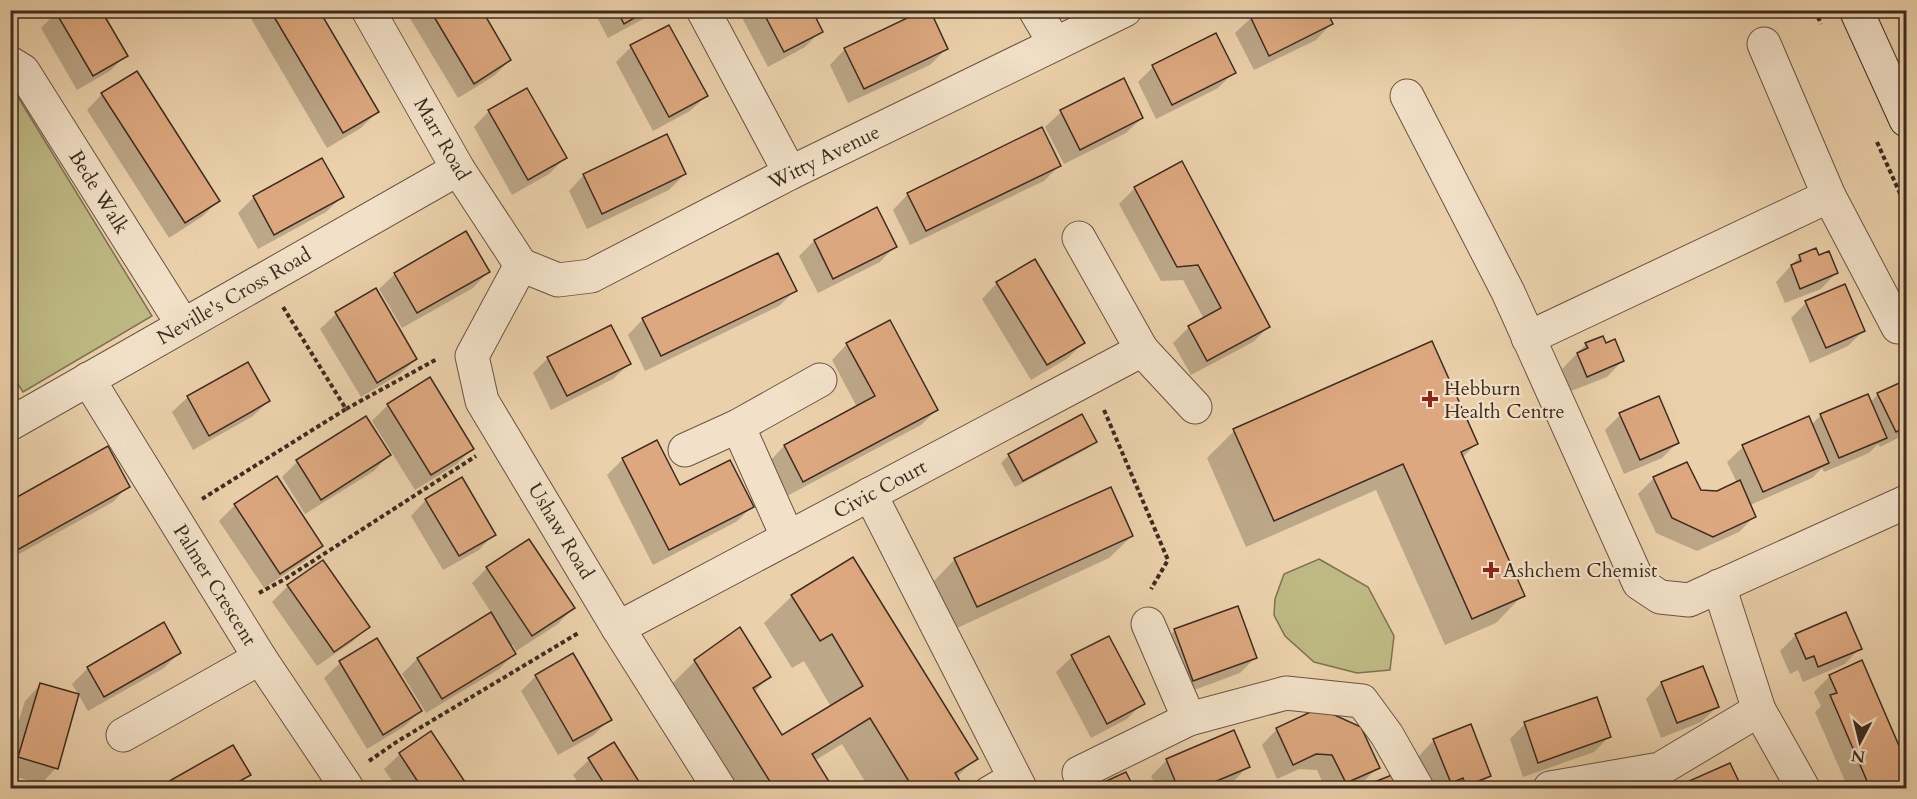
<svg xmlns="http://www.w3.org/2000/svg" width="1917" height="799" font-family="Cardo,serif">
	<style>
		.green { fill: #beb984; stroke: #7e7252; stroke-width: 1.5 }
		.shadow { fill: #0003 }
		.building { fill: #dda87f; stroke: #3e2b1f; stroke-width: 1.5 }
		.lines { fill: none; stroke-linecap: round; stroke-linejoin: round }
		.lane-casing { stroke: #695442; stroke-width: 22 }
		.street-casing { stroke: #695442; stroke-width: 35 }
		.secondary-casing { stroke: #3e2b1f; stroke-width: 35 }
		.path { stroke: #3e2b1f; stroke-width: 4; stroke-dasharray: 4.5 3; stroke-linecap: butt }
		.lane { stroke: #f2e1c8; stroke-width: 20 }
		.street { stroke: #f2e1c8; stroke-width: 33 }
		.secondary { stroke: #f2e1c8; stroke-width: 33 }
		.poi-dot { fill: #8f2418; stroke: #f2e1c8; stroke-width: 2 }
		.labels { text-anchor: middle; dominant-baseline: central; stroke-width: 4.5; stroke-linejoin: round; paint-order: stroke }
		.street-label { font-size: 20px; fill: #3e2b1f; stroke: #f2e1c8 }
		.poi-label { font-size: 20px; fill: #3e2b1f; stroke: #f2e1c8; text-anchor: start }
	</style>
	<rect width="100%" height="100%" fill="#ebd1ab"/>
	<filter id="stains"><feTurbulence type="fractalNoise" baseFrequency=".00333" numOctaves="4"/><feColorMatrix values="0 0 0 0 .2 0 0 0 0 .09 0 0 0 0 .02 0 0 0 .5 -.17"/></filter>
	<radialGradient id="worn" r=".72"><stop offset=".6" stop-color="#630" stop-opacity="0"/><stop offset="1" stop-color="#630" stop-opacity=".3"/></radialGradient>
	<g class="green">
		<path d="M10 84 152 316 23 392 10 372Z"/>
		<path d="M1319 559 1368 587 1394 636 1390 670 1357 673 1314 662 1285 636 1274 615 1275 599 1284 574Z"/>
	</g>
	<g class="shadow">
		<path d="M10 10H24L10 20Z"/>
		<path d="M59 10H100L126 55 110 71 77 90 41 28Z"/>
		<path d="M256 10H317L377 112 361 128 327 148 250 17Z"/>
		<path d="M405 10H480L510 60 494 76 458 98Z"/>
		<path d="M593 10H653L645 18 608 38Z"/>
		<path d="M738 10H810L821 31 805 47 768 67Z"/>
		<path d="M907 10H916L909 15Z"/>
		<path d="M1265 10 1331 24 1316 40 1254 70 1235 33 1251 18Z"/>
		<path d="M631 47 706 96 690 111 653 131 616 62Z"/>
		<path d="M845 49H946L930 65 848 103 830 65Z"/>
		<path d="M1153 67 1234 72 1218 88 1156 119 1138 82Z"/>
		<path d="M1123 80 1142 118 1126 133 1064 164 1045 127 1061 112Z"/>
		<path d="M102 94 218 201 203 216 169 238 87 110Z"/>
		<path d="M489 111 565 158 549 174 512 195 474 127Z"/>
		<path d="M322 160 342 197 326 212 258 249 238 213 254 197Z"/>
		<path d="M1059 166 1044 181 910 245 893 210 908 194Z"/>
		<path d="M685 174 669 190 587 229 569 191 584 175Z"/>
		<path d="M1135 188 1268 327 1253 342 1191 375 1173 343 1189 327 1204 319 1183 280 1161 281 1119 204Z"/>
		<path d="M814 241 895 246 880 262 818 293 799 256Z"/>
		<path d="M1800 256 1818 257 1836 273 1821 289 1785 303 1776 282Z"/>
		<path d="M488 272 473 288 402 328 379 289 395 274Z"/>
		<path d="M997 283 1083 343 1068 358 1031 380 982 299Z"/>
		<path d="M376 291 416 359 400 374 361 397 320 329 336 314Z"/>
		<path d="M795 291 779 306 645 371 628 335 643 319Z"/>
		<path d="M1806 303 1863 331 1848 346 1810 363 1791 318Z"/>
		<path d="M847 344 936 410 921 425 787 496 769 462 784 446 857 407 832 360Z"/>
		<path d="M1586 344 1605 345 1622 361 1607 377 1571 391 1562 369Z"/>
		<path d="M548 358 629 364 613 379 551 410 533 373Z"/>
		<path d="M1906 382V434L1880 447 1878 444 1869 453 1824 472 1822 468 1812 478 1750 505 1755 516 1739 532 1697 551 1656 533 1638 494 1654 478 1686 464 1700 491 1717 492 1737 483 1727 462 1743 447 1811 425 1821 415 1870 403 1878 394Z"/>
		<path d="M188 397 269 401 253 416 193 450 172 412Z"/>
		<path d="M388 405 472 449 457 464 415 490 372 421Z"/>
		<path d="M1620 415 1677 443 1662 458 1624 474 1605 430Z"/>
		<path d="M1234 431 1476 444 1462 458 1523 595 1496 623 1445 645 1376 490 1246 547 1207 458Z"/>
		<path d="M1095 441 1087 449 1015 487 1001 463 1009 455Z"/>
		<path d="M656 442 679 487 752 507 736 522 653 565 607 475 623 459Z"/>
		<path d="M389 455 374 471 305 514 282 477 297 462Z"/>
		<path d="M276 478 321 546 305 561 264 588 219 521 235 505Z"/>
		<path d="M128 486 113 502 10 559V503Z"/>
		<path d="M426 500 494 534 479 550 443 570 411 516Z"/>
		<path d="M1906 531V558L1899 539Z"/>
		<path d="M1132 536 1109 558 955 629 933 582 955 559Z"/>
		<path d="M487 568 573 608 558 624 516 651 513 645 510 646 515 653 499 669 426 713 402 674 417 659 492 614 472 583Z"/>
		<path d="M288 586 368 627 352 642 317 666 272 602Z"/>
		<path d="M792 596 976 758 956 778 962 788H869L842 744 814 761 831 788H730L668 688 695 661 769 677 754 692 782 737 831 707 804 661 792 668 764 623Z"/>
		<path d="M1175 630 1255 658 1240 673 1178 696 1160 646Z"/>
		<path d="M1796 635 1860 648 1845 664 1803 682 1798 670 1790 674 1780 651Z"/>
		<path d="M377 640 420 711 405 726 367 749 324 678 340 663Z"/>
		<path d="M179 653 164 668 88 711 72 684 88 668Z"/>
		<path d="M1072 657 1143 703 1127 719 1091 738 1056 672Z"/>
		<path d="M1862 662 1906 766V788H1848L1815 712 1821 706 1814 692 1830 676Z"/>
		<path d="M536 676 610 719 594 735 558 755 521 691Z"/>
		<path d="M1661 683 1717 707 1701 722 1661 738 1646 699Z"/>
		<path d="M40 685 56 768 41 784 10 775V749L25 701Z"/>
		<path d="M1525 724 1609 737 1594 752 1523 777 1510 739Z"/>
		<path d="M1277 729 1378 767 1362 783 1350 788H1325L1317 770 1299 769 1277 779 1262 745Z"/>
		<path d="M431 733 467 788H397L384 769 400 754Z"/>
		<path d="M1434 740 1490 775 1476 788H1432L1419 756Z"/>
		<path d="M614 744 642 788H582L573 775 589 760Z"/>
		<path d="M233 747 249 775 235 788H160Z"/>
		<path d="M1167 760 1248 766 1233 782 1218 788H1157L1151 776Z"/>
		<path d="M1729 765 1740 788H1684L1690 783Z"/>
		<path d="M1125 774 1132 788H1095Z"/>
	</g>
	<g class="building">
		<path d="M101 10 128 56 93 76 55 11Z"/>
		<path d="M270 10H319L379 112 343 133Z"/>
		<path d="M430 10H482L511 60 474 84Z"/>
		<path d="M617 10H648L624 24Z"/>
		<path d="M762 10H812L823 32 784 52Z"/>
		<path d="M924 10H930L948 49 864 89 844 48Z"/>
		<path d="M1261 10H1326L1333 24 1269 56 1250 16Z"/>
		<path d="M669 25 708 96 669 117 630 45Z"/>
		<path d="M1216 33 1236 73 1172 105 1152 65Z"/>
		<path d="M137 71 220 201 185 223 101 93Z"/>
		<path d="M1124 78 1143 118 1080 150 1060 110Z"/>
		<path d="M527 88 567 158 528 180 488 110Z"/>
		<path d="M1042 127 1061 166 926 231 907 193Z"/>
		<path d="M667 134 686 174 602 214 583 174Z"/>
		<path d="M322 158 344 197 274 235 253 196Z"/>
		<path d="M1182 161 1270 327 1207 361 1188 326 1221 308 1198 265 1177 267 1134 187Z"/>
		<path d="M877 207 897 247 833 279 814 240Z"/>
		<path d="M466 231 490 272 417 313 394 273Z"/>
		<path d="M1816 248 1819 255 1829 251 1838 273 1800 289 1791 265 1801 261 1799 255Z"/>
		<path d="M778 253 797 291 661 356 642 318Z"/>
		<path d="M1035 259 1085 343 1047 365 996 282Z"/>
		<path d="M1845 284 1865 331 1826 348 1805 301Z"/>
		<path d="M376 288 417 359 377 383 335 312Z"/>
		<path d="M890 320 938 410 803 482 784 445 875 396 846 343Z"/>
		<path d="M611 325 631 364 567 396 547 357Z"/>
		<path d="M1603 336 1606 343 1615 339 1624 361 1587 377 1577 353 1588 348 1585 343Z"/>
		<path d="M1432 341 1478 444 1461 452 1525 596 1472 619 1403 464 1274 521 1233 429Z"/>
		<path d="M248 362 270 401 209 436 187 396Z"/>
		<path d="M430 377 474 449 431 475 387 404Z"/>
		<path d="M1906 380V427L1896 432 1877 393Z"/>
		<path d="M1868 394 1887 438 1839 458 1820 414Z"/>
		<path d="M1659 396 1679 443 1640 460 1619 413Z"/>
		<path d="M1082 414 1097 442 1023 481 1008 454Z"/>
		<path d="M366 416 391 455 321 500 296 460Z"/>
		<path d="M1809 416 1829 463 1763 492 1742 445Z"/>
		<path d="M657 440 680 485 730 460 754 507 669 550 622 458Z"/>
		<path d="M108 446 130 487 10 554V501Z"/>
		<path d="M1687 462 1701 490 1717 491 1740 480 1756 517 1713 537 1672 518 1653 477Z"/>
		<path d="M277 476 323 546 280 574 234 504Z"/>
		<path d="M462 477 496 535 459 556 425 499Z"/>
		<path d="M1111 487 1133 536 977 607 954 558Z"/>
		<path d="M529 539 575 608 532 636 486 567Z"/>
		<path d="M853 557 978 759 955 773 964 788H913L870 718 812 754 833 788H774L694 660 740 627 771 677 753 688 782 735 863 686 832 634 820 641 791 595Z"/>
		<path d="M323 560 370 627 334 652 287 585Z"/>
		<path d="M1238 606 1257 658 1193 681 1174 629Z"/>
		<path d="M491 612 516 654 442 699 417 658Z"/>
		<path d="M1846 612 1862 649 1818 667 1814 656 1806 659 1795 634Z"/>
		<path d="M164 622 181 653 104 697 87 667Z"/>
		<path d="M1109 636 1145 704 1107 724 1071 655Z"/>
		<path d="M377 638 422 711 383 735 339 661Z"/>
		<path d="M573 653 612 720 573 741 535 675Z"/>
		<path d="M1862 660 1906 762V788H1882L1880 785 1870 788 1830 695 1837 693 1829 675Z"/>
		<path d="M1703 666 1719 707 1677 723 1661 682Z"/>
		<path d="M40 683 79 694 58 769 18 757Z"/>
		<path d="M1597 697 1611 737 1538 763 1524 722Z"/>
		<path d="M1319 708 1361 727 1380 768 1346 783 1332 755 1316 754 1293 765 1276 728Z"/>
		<path d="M1471 724 1491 776 1466 786 1463 778 1451 783 1433 739Z"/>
		<path d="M1234 730 1250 767 1200 788H1178L1166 759Z"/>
		<path d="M431 731 469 788H422L399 753Z"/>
		<path d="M614 742 643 788H607L588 758Z"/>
		<path d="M233 745 251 775 227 788H157Z"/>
		<path d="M1730 763 1742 788H1693L1689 781Z"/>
		<path d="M1126 772 1134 788H1091Z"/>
		<path d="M1392 775 1398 788H1359Z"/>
	</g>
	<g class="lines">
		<defs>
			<path id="lane" d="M985 788 1012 772"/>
			<g id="street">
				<path d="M368 10 458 169 521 265"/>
				<path d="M703 10 790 173"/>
				<path d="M1035 10 1055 44"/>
				<path d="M1764 44 1829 196 1898 327"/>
				<path d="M10 63 23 71 183 325"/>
				<path d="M1407 96 1508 292 1639 583 1660 597 1689 600 1906 502"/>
				<path d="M1079 238 1142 350 1195 407"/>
				<path d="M521 265 558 280 591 276 790 173 1125 10"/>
				<path d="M521 265 472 356 482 401 618 628 719 788"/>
				<path d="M1528 338 1829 196"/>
				<path d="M88 379 260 658 347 788"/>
				<path d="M10 424 458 169"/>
				<path d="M738 426 788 538"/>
				<path d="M685 450 738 426 820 380"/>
				<path d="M870 494 1020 788"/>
				<path d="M1719 586 1759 710 1803 788"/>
				<path d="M1148 624 1189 719"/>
				<path d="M618 628 1142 350"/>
				<path d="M123 735 260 658"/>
				<path d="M1079 773 1189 719 1286 693 1362 701 1387 735 1417 788"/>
				<path d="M1550 788 1660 769 1759 710"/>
			</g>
			<path id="secondary" d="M1856 10 1906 120"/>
		</defs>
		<use href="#lane" class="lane-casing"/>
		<use href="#street" class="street-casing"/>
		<use href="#secondary" class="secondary-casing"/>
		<g class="path">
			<path d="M1815 10 1821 24"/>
			<path d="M1877 142 1906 207"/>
			<path d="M346 409 437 359"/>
			<path d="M1104 410 1168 560 1151 589"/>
			<path d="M202 499 346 409 283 307"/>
			<path d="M259 593 285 579 476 456"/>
			<path d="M369 761 398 741 580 632"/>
		</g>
		<use href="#lane" class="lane"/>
		<use href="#street" class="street"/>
		<use href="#secondary" class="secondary"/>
	</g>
	<g class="poi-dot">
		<path d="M1427 390h6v6h6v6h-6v6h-6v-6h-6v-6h6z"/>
		<path d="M1488 561h6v6h6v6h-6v6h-6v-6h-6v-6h6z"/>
	</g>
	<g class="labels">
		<g class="street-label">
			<text transform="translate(442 139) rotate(60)">Marr Road</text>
			<text transform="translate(824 157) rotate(-26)">Witty Avenue</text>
			<text transform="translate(99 192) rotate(58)">Bede Walk</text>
			<text transform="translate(234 296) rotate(-30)">Neville's Cross Road</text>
			<text transform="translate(880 489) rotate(-28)">Civic Court</text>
			<text transform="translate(561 531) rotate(59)">Ushaw Road</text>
			<text transform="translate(215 585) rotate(58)">Palmer Crescent</text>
		</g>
		<g class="poi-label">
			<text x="1444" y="388">Hebburn<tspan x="1444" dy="23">Health Centre</tspan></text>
			<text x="1503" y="570">Ashchem Chemist</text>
		</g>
	</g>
	<rect width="1917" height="799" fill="none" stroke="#ebd1ab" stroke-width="36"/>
	<rect x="12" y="12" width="1893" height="775" fill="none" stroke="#3e2b1f" stroke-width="3"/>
	<rect x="18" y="18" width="1881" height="763" fill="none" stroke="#3e2b1f" stroke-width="1.5"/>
	<g transform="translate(1860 742) rotate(187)" stroke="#f2e1c8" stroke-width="4.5" paint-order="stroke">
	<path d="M0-4.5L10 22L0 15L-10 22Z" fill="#3e2b1f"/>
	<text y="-9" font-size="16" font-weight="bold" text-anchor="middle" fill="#3e2b1f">N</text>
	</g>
	<rect width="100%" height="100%" filter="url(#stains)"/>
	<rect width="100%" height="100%" fill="url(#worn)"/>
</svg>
